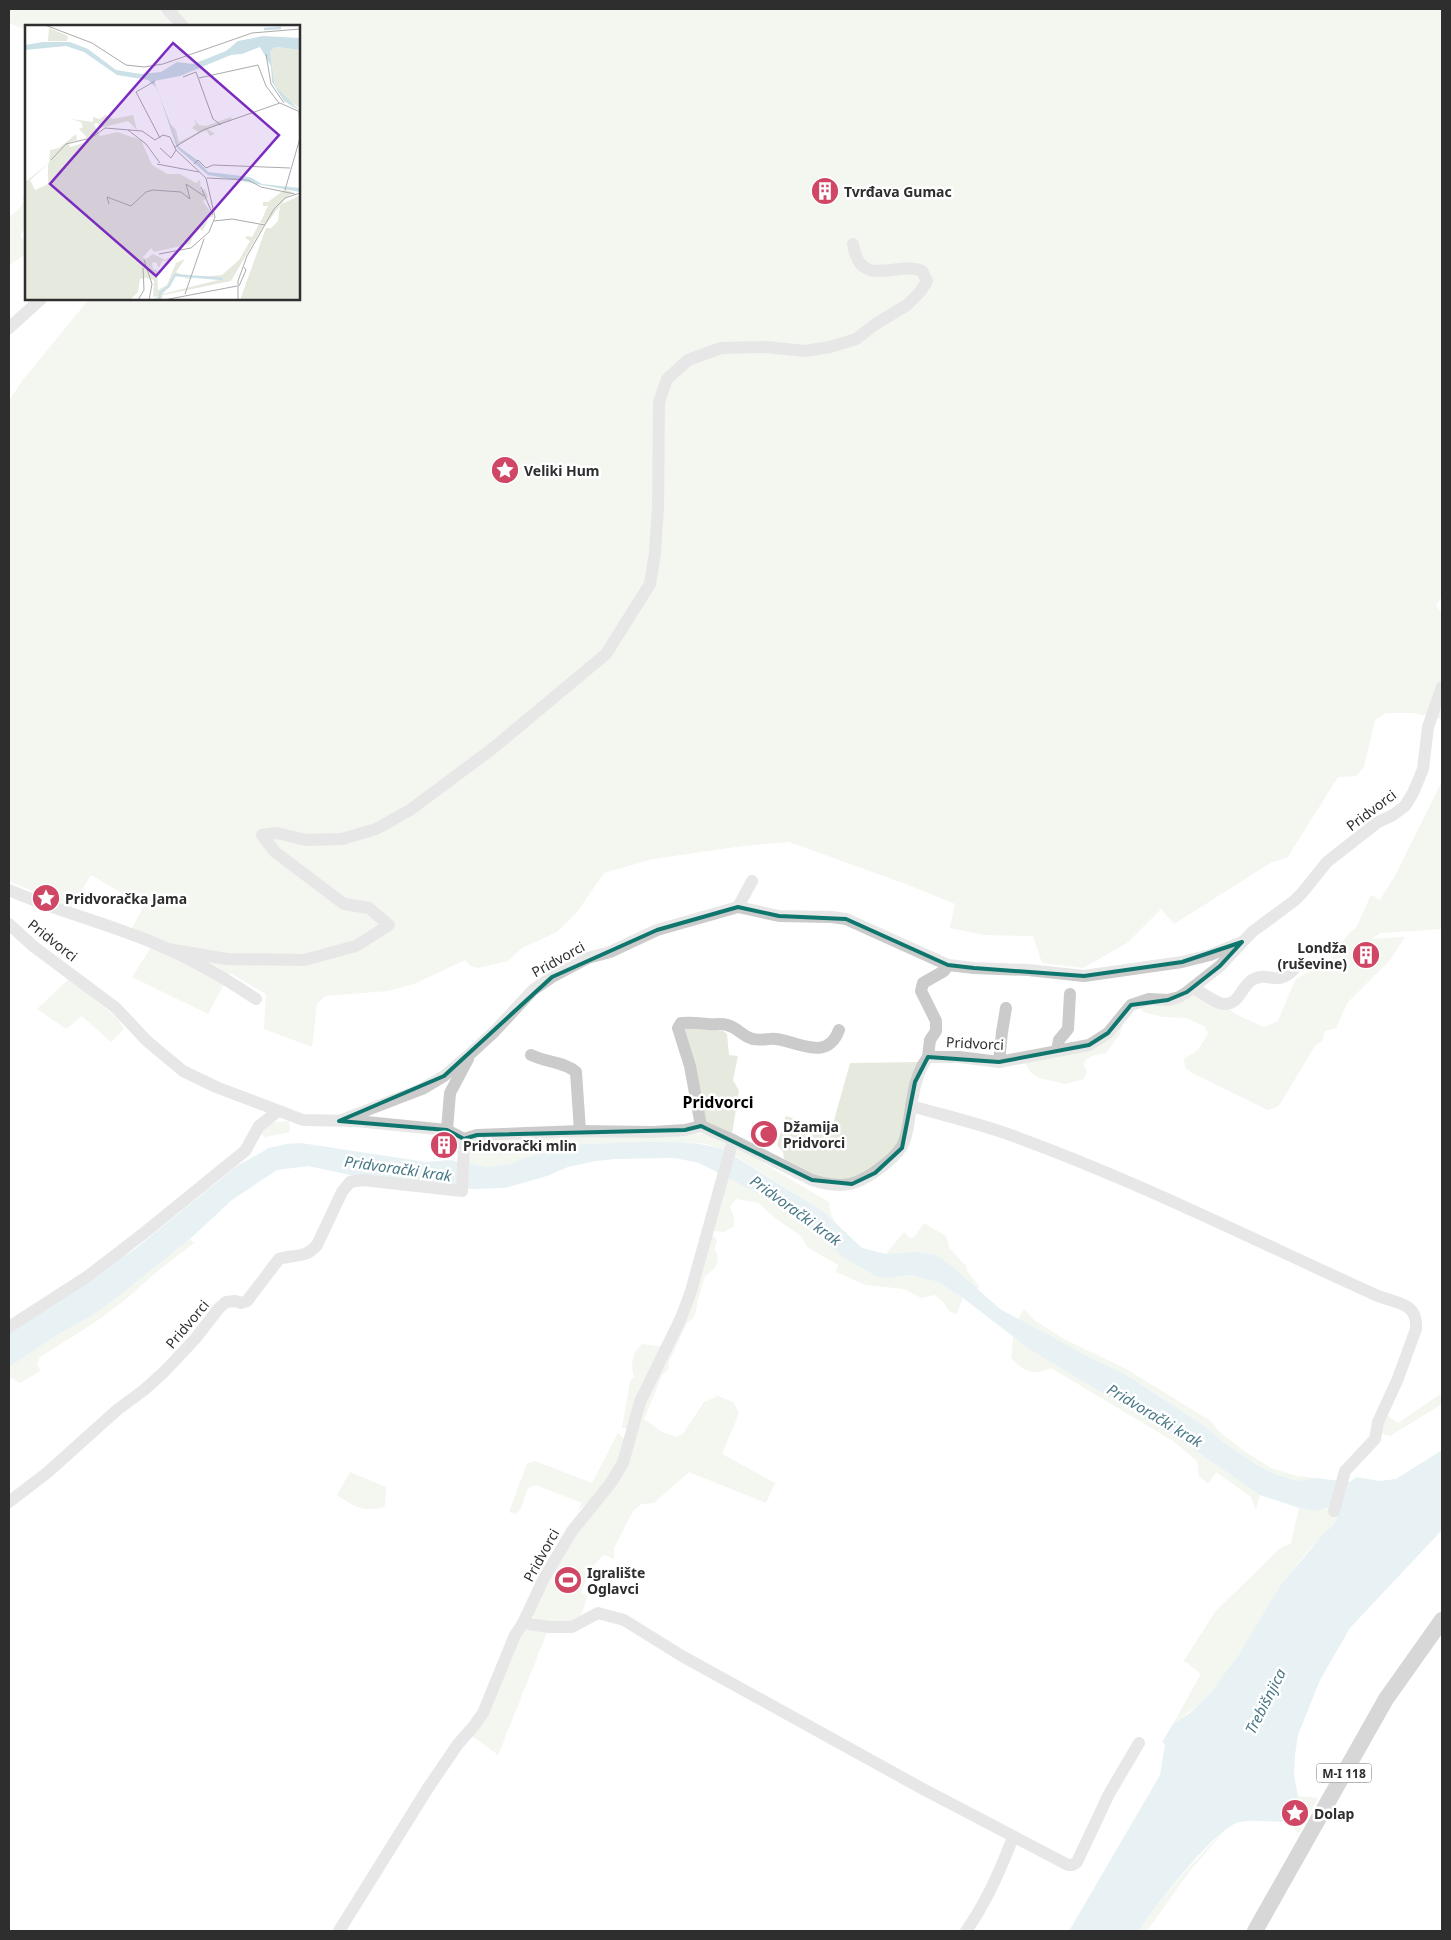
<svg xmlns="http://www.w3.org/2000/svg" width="1451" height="1940" font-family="'Noto Sans',sans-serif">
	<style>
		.green { fill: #e6eade }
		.water { fill: #cce1e7 }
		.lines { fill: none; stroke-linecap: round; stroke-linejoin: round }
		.minor { stroke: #cbcbcb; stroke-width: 12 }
		.major { stroke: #a6a6a6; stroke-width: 16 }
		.marked { fill: none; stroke: #0f766e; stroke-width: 4; stroke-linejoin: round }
		.labels { text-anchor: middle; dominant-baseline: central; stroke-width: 5; stroke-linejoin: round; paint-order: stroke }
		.shield { fill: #fff; stroke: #6d6d6d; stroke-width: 1 }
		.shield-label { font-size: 12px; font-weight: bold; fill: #2e2e2e }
		.poi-label { font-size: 14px; font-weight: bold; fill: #2e2e2e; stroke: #fff; text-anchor: start }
		.street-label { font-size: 14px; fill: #2e2e2e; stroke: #fff }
		.water-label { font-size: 15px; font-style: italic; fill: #467786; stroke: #fff }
		.quarter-label { font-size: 16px; font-weight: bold; fill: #000; stroke: #fff }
		.inset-river { fill: none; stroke: #cce1e7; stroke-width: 2.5 }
		.inset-road { fill: none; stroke: #ababab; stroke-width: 1 }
		.view { fill: #7b2cbf; fill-opacity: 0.15; stroke: #7b2cbf; stroke-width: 2.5 }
		.inset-edge { fill: none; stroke: #2e2e2e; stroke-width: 2.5 }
	</style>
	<rect width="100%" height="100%" fill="#fff"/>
	<g class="green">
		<path d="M9 9H1442V596L1436 606 1442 612V719L1413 713H1386L1375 720 1364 767 1356 776 1338 777 1287 858 1272 862 1174 924 1161 909 1127 943 1083 968 1042 963 1033 936 985 935 950 928 955 904 906 884 789 842 743 846 653 859 604 873 577 912 557 932 522 948 508 961 478 968 470 966 465 960 414 984 388 991 325 996 317 1004 312 1047 264 1029 266 994 230 973 208 1014 132 977 152 946 132 928 144 906 91 875 71 908 9 881V401L22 381 89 299H299V26H26V30L9 23Z"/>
		<path d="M26 192V227L20 235 26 244V254L9 265V217L20 208 24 201 22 198Z"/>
		<path d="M1442 781V929L1381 933 1371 939 1405 937 1390 960 1348 1002 1336 1028 1325 1031 1322 1041 1315 1046 1280 1104 1275 1108 1268 1110 1192 1073 1185 1067 1184 1059 1198 1050 1208 1034 1205 1027 1187 1018 1163 1017 1143 1012 1139 1005 1191 993 1228 1008 1237 1015 1264 1027 1278 1021 1295 980 1331 958 1350 932 1356 928 1371 895 1380 900 1396 874Z"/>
		<path d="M69 979 117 1018 124 1029 111 1042 82 1016 66 1029 37 1009Z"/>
		<path d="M1124 1019 1120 1034 1106 1053 1094 1055 1085 1060 1084 1065 1087 1072 1084 1079 1065 1084 1039 1078 1030 1072 1024 1061 1079 1052Z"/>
		<path d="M691 1025 723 1031 727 1034 729 1055 738 1056 733 1080 739 1091 732 1134 707 1124 701 1118 684 1028Z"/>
		<path d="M919 1062 899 1146 862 1179H823L784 1159 783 1152 777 1145 786 1116 826 1129 833 1124 850 1063Z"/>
		<path d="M289 1121 290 1132 265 1137 260 1133 265 1123Z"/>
		<path d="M704 1134 721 1139 725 1145V1150L707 1144 684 1142 583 1144 530 1156 510 1164 487 1167 467 1164 470 1139Z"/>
		<path d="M738 1147 760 1157 761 1161 766 1165 829 1202 831 1215 835 1222 824 1212 733 1154Z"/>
		<path d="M726 1175 785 1207 843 1257 892 1278 909 1275 938 1282 963 1298 957 1314 950 1312 944 1303 935 1295 921 1298 904 1289 866 1285 836 1272 838 1265 807 1247 802 1237 775 1218 759 1203 736 1199 730 1207 734 1217V1226L724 1232 712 1231Z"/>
		<path d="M924 1223 946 1236 950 1249 966 1266 967 1271 979 1286 977 1289 953 1267 937 1255 886 1254 904 1232 910 1238 915 1236Z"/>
		<path d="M711 1235 716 1238 717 1241 714 1249C722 1260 716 1269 705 1276L697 1303 696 1311 693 1318 687 1323 669 1362 668 1370 662 1375 644 1419 662 1432 676 1437 683 1434 704 1402 718 1396 733 1402 739 1413 722 1454 775 1483 766 1503 689 1472 654 1503 641 1504 633 1511 614 1548V1559L605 1555C592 1562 587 1580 581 1592L587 1596C584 1606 583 1615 575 1622 562 1623 538 1628 532 1614L563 1552 595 1510 639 1418Z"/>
		<path d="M190 1239 194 1243 160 1269 125 1300 94 1323 40 1357 37 1363 40 1371 20 1383 12 1378 9 1380V1367L60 1333 90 1317Z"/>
		<path d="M1024 1309 1034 1320 1064 1339 1128 1370 1209 1420 1222 1434 1247 1453 1271 1468 1297 1476 1315 1478 1297 1481 1273 1473 1255 1464 1223 1442 1206 1427 1125 1374 1093 1359 1018 1319Z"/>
		<path d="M1013 1337 1176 1437 1260 1495 1256 1510 1251 1497 1216 1472 1208 1484 1199 1476 1197 1461 1173 1441 1051 1368C1032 1376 1025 1372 1011 1358Z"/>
		<path d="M642 1344 664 1347 630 1425 626 1428H622L630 1381 634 1377C631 1363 631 1355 642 1344Z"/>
		<path d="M1442 1393V1404L1390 1436 1383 1434 1381 1431 1385 1414 1398 1423Z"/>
		<path d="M618 1433 624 1439 623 1455 595 1498 577 1511 582 1503 536 1485 528 1488 520 1510 515 1514 509 1512 527 1464 535 1461 592 1483Z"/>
		<path d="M350 1472 386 1487 385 1506C366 1514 353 1506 337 1495Z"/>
		<path d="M1299 1508C1313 1511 1326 1508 1340 1510 1338 1516 1337 1523 1333 1528 1330 1530 1326 1532 1324 1534 1314 1544 1304 1555 1296 1566 1256 1619 1231 1687 1173 1724L1201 1674 1186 1662H1183L1215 1612 1279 1549 1291 1543Z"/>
		<path d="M530 1629 548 1630 498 1755 472 1736 522 1632Z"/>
		<path d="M1298 1796 1318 1798 1299 1833 1286 1822 1295 1813Z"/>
		<path d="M1227 1828 1189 1872 1147 1931H1139C1164 1893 1195 1860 1227 1828Z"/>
	</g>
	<path class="water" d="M646 1142C673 1142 699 1141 725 1150L824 1212 862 1248 886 1254 916 1252 937 1255 953 1267 1000 1309 1093 1359 1125 1374 1206 1427 1223 1442 1255 1464 1273 1473 1297 1481 1315 1478 1350 1482 1356 1477 1379 1481 1396 1479 1442 1450V1530L1350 1628 1320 1680 1298 1735 1295 1755 1294 1775 1298 1796 1295 1813 1286 1822C1272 1822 1254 1819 1240 1822 1216 1826 1153 1909 1139 1931H1069L1160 1775 1165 1744 1162 1742 1173 1724 1190 1713 1211 1692 1238 1656 1281 1585 1325 1532C1335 1526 1337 1521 1339 1510L1328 1508 1314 1511 1299 1508 1260 1495 1176 1437 1028 1348 963 1298 938 1282 909 1275 892 1278 876 1276 843 1257 785 1207 699 1163 675 1158 615 1159 596 1161 568 1167 547 1176 505 1188 472 1189 359 1177 308 1166 277 1170 232 1200 190 1239 121 1294 90 1317 60 1333 9 1367V1330L135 1249 237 1166 269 1148 286 1144 301 1143 426 1162 450 1160 487 1167 510 1164 530 1156 583 1144Z"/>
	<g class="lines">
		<g class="minor">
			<path d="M167 9 183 26"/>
			<path d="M9 328 41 299"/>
			<path d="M9 890C47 907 88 918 128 933 174 949 216 972 256 999"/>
			<path d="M738 907 779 916 832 917 846 919 948 965 974 968 1028 970 1084 976 1182 962 1210 955 1242 942"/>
			<path d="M9 924 33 946 116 1008 147 1041 183 1071 216 1087 303 1120 356 1121 447 1130 464 1139 477 1135 580 1131 653 1132 685 1130 701 1126 733 1140 812 1180C844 1190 859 1185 884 1165 893 1158 902 1150 905 1139 913 1111 910 1081 928 1057H959L999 1062 1089 1045 1108 1033 1131 1005 1149 999 1168 1000 1179 997 1187 992 1220 966 1252 932 1294 901 1302 893 1327 862 1378 822 1393 815 1405 806 1413 793 1423 769 1428 727 1442 687"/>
			<path d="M168 949 226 959 304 960 356 946 389 925 369 908 344 904 275 852 262 835 277 833 306 840 342 839 376 829 410 810 492 749 606 654 650 584 655 553 658 507 659 402 667 379 688 360 721 348 766 347 805 351 830 347 856 339 877 323 907 305 920 292 927 281 922 271C898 260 860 291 853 244"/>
			<path d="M1193 988C1202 992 1214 1003 1224 1004 1239 1005 1241 987 1252 980 1269 970 1276 988 1294 969"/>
			<path d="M1057 1051 1059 1040 1068 1029 1070 994"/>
			<path d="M531 1055C545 1062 565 1062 576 1072L580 1131"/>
			<path d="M928 1057 930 1040 936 1031V1021L921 991 923 983 944 971 948 965"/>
			<path d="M999 1062 1002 1032 1006 1008"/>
			<path d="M911 1106C946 1116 982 1124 1016 1137 1140 1182 1258 1242 1378 1296 1397 1303 1418 1303 1416 1329L1397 1381 1378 1422 1375 1439 1345 1471 1334 1511"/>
			<path d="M344 1119 422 1089 444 1076 470 1054 494 1032 533 990 552 977 588 958 610 952 657 930 738 907 752 881"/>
			<path d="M701 1126 690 1066 678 1028 681 1023C691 1022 698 1023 708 1024 714 1025 721 1023 727 1025 737 1027 743 1037 753 1039 761 1041 769 1038 776 1039 799 1042 827 1062 839 1030"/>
			<path d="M447 1130 450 1093 468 1059"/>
			<path d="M9 1327 88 1276 144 1233 245 1151 259 1126 277 1112"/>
			<path d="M9 1502 48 1472 117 1410 144 1390 164 1372 195 1339 219 1308 226 1302 235 1301 241 1303 247 1301 279 1259C295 1254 305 1259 317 1245L342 1192 350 1182 362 1180 462 1191 464 1139"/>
			<path d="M523 1623 549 1627H572L598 1613 624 1620 682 1656 923 1789 1068 1865H1072L1077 1862 1109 1794 1139 1743"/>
			<path d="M339 1931 428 1788 458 1744 473 1727 483 1713 515 1635 523 1623 544 1578 572 1531 610 1484 623 1463 640 1402 681 1318 691 1291 733 1140"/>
			<path d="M966 1931C986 1903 1001 1869 1013 1837"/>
		</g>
		<path class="major" d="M1255 1931 1386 1699 1442 1620"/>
	</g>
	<path d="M0 0H1451V1940H0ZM738 907 779 916 846 919 948 965 974 968 1084 976 1182 962 1242 942 1220 966 1187 992 1168 1000 1131 1005 1108 1033 1089 1045 999 1062 928 1057 915 1082 902 1148 875 1173 852 1184 812 1180 701 1126 685 1130 477 1135 464 1139 447 1130 339 1121 444 1076 552 977 657 930Z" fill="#fff" fill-opacity=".55" fill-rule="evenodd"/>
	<path class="marked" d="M738 907 779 916 846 919 948 965 974 968 1084 976 1182 962 1242 942 1220 966 1187 992 1168 1000 1131 1005 1108 1033 1089 1045 999 1062 928 1057 915 1082 902 1148 875 1173 852 1184 812 1180 701 1126 685 1130 477 1135 464 1139 447 1130 339 1121 444 1076 552 977 657 930Z"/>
	<defs>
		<symbol id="building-disc" viewBox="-11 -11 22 22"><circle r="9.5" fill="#d04665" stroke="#fff"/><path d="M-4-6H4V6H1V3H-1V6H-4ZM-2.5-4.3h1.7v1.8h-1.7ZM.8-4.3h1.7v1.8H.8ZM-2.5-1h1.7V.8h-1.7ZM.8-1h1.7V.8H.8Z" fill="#fff"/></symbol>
		<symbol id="sight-disc" viewBox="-11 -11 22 22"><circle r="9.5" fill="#d04665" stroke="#fff"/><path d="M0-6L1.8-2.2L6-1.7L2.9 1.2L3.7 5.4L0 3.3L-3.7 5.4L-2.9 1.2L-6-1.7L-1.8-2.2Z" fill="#fff"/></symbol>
		<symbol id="mosque-disc" viewBox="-11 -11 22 22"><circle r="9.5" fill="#d04665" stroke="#fff"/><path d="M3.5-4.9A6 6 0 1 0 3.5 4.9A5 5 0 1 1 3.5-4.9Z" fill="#fff"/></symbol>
		<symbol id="stadium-disc" viewBox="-11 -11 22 22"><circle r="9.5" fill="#d04665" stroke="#fff"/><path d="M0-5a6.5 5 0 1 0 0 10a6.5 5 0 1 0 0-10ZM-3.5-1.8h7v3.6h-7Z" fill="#fff"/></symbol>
	</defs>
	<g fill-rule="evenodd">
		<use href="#building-disc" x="809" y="175" width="32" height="32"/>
		<use href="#sight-disc" x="489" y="454" width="32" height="32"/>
		<use href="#sight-disc" x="30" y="882" width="32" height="32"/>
		<use href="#building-disc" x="1350" y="939" width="32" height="32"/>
		<use href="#mosque-disc" x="748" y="1118" width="32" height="32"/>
		<use href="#building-disc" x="428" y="1129" width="32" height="32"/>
		<use href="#stadium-disc" x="552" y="1564" width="32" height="32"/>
		<use href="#sight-disc" x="1279" y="1797" width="32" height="32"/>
	</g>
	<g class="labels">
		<rect class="shield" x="1316.5" y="1763.5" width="55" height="19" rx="4"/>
		<g class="shield-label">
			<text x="1344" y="1773">M-I 118</text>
		</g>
		<g class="poi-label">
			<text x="844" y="191">Tvrđava Gumac</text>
			<text x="524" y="470">Veliki Hum</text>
			<text x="65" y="898">Pridvoračka Jama</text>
			<text x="1347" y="947" text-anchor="end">Londža<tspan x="1347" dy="16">(ruševine)</tspan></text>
			<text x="783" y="1126">Džamija<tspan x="783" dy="16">Pridvorci</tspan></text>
			<text x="463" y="1145">Pridvorački mlin</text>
			<text x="587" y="1572">Igralište<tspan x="587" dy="16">Oglavci</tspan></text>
			<text x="1314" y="1813">Dolap</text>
		</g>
		<g class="street-label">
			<text transform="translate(1371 810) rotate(-37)">Pridvorci</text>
			<text transform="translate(53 940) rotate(38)">Pridvorci</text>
			<text transform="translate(558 959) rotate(-29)">Pridvorci</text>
			<text transform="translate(975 1043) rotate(3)">Pridvorci</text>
			<text transform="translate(187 1324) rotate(-50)">Pridvorci</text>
			<text transform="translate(541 1555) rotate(-61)">Pridvorci</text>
		</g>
		<g class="water-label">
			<text transform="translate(398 1168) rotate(8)">Pridvorački krak</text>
			<text transform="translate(796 1210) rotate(36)">Pridvorački krak</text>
			<text transform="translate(1155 1415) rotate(31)">Pridvorački krak</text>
			<text transform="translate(1265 1701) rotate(-63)">Trebišnjica</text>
		</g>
		<g class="quarter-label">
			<text x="718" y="1102">Pridvorci</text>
		</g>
	</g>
	<g transform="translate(25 25)">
		<rect width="275" height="275" fill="#fff"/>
		<path d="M24 3 43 11 42 16H23ZM251 22 275 25V83L259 73 250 61 245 26ZM80 90 88 94 108 90 112 105 103 96 75 103 73 98 69 99 75 111 92 107 116 115 127 140 142 149H155L171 158 175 155 176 166 180 164 183 172 178 176 189 192H184L178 206 175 204 169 209 165 219 129 227 126 223 118 232 121 234 128 229 140 235 150 230 148 235 137 236 134 243 131 237 127 238 128 244 132 245 133 265 142 260 151 238 160 234 151 247 164 253 197 250 214 235 225 216 220 213 222 211 227 212 234 199 239 200 206 256 138 270 136 275H128L133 271 128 272 129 255 122 253 115 254 113 267 105 275H0V157L24 138 25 125 34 123 51 109 52 115 43 118 45 122 65 116 54 104 58 102 56 97 46 94 68 97V92L75 94ZM23 139V159L10 165 5 155ZM151 250 164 254 177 251 197 254 138 269ZM206 92 207 95 183 104 190 109 185 111 182 106 177 107 153 120 143 96 151 105 154 117 174 107 167 103 171 99 169 94 174 100 181 101ZM260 164 269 168 262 172 241 199 235 198 243 181H238V177H243ZM275 170V275H215L241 203H246L253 196 255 180Z" fill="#e6eade" fill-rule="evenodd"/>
		<path d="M238 11 275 13V25L251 22 245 26 250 61 275 86 259 76 247 57 246 41 235 22 217 29 206 30 155 51 129 56 154 122 172 135 183 147 225 152 237 159 275 163V167L183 150 152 123 132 63 123 55 92 50 59 27 41 21 0 25V20L18 17H45L63 24 91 45 116 49 136 47 152 37 168 39 201 26 213 16Z" fill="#cce1e7"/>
		<path class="inset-river" d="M239 4 256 3M134 275 135 268 144 261 150 250 198 254"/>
		<path class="inset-road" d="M20 0 67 18 101 40 119 42 138 39 227 8 275 4M241 29 246 59 259 78M158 52 171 47 188 94 196 100M174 53 233 40 241 61 254 78M130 56 111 67 135 113M274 87 275 106M103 105 121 119 135 138M150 122 178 105 255 78 275 87M135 123 146 133 151 125M26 135 41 119 66 113 80 103 117 106 130 115 138 110 145 112 151 125 181 153 190 192 184 207 166 223 134 229M132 139 174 147M169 139 173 135 181 143 188 140 265 143M182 153 223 155 236 162 270 169M176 162 188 190M260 165 275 113M84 179 82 172 106 181 121 167 128 165 156 167 165 174 161 159 179 171M189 196 207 194 240 200M119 235 127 259 124 275M214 261 221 245 219 242M160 269 179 214M113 275 119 265 118 243M139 275 212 261M213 275V256L222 231 249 184 260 173 275 168"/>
		<path class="view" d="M148 18 254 110 131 251 25 159Z"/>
		<rect width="275" height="275" class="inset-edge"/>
	</g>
	<rect width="1451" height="1940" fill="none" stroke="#2e2e2e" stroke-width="20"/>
</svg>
